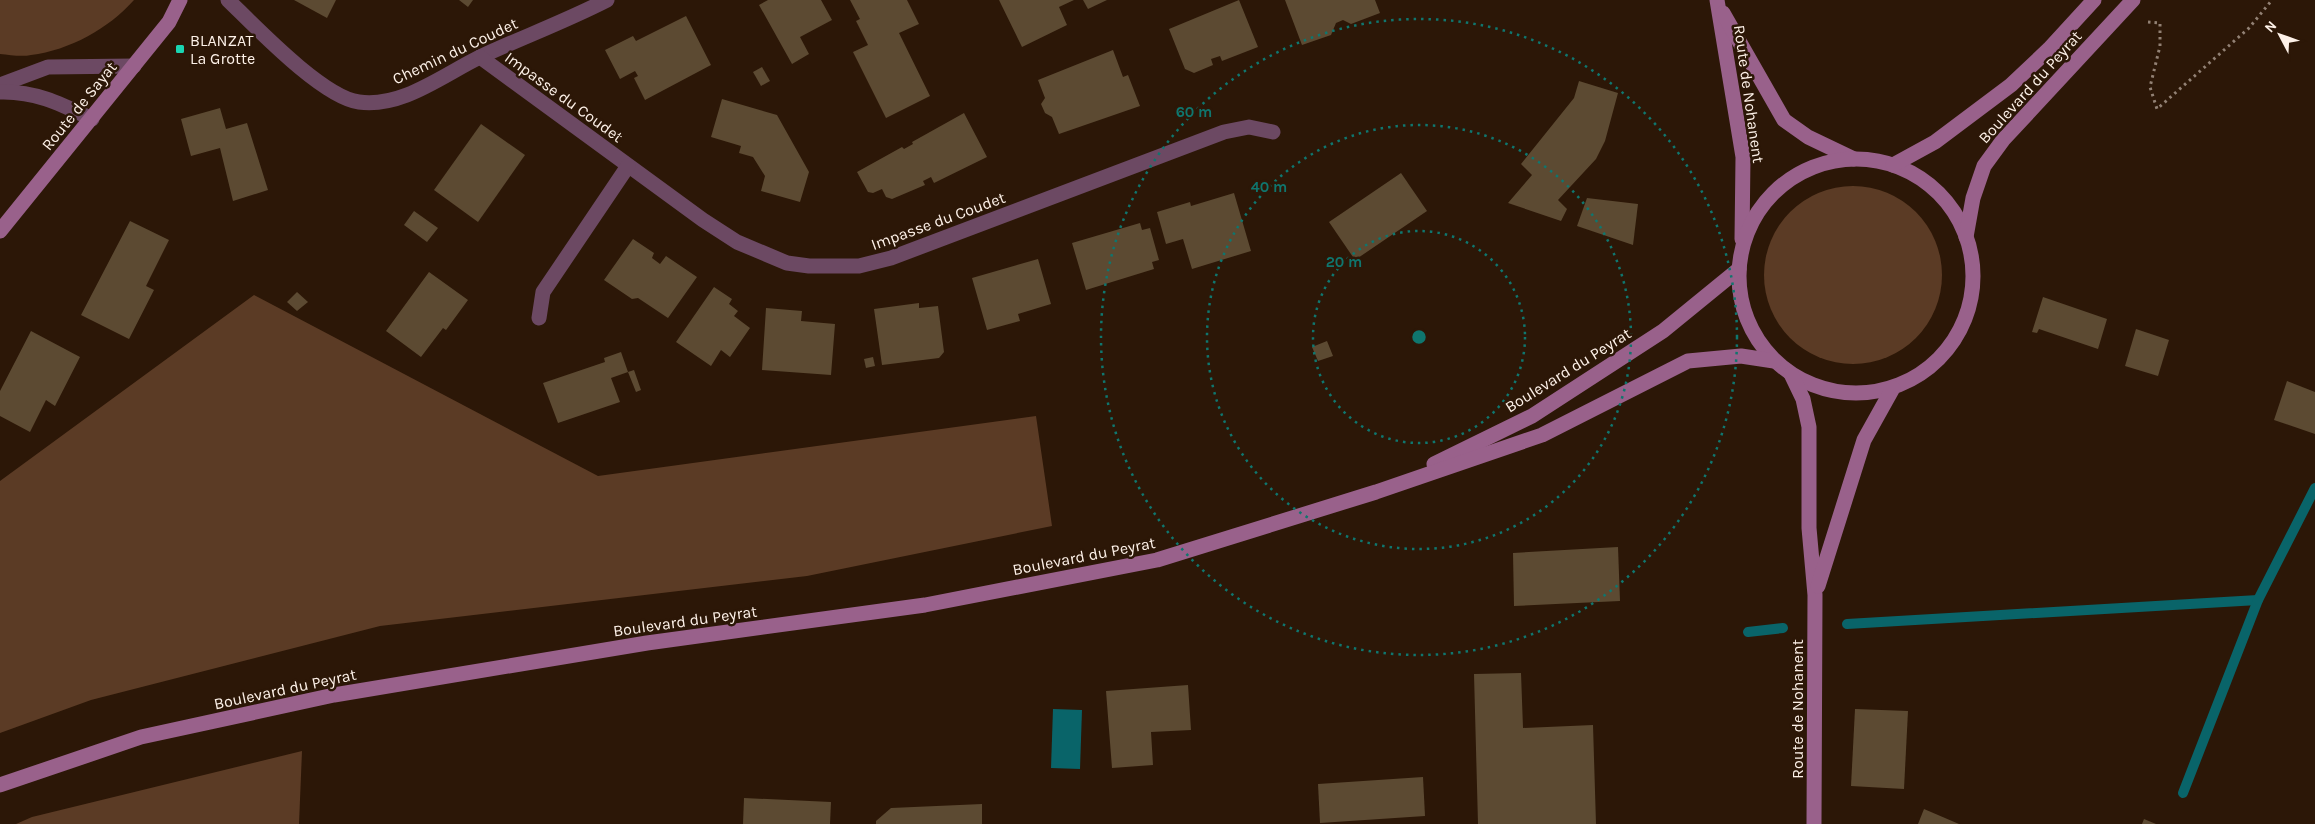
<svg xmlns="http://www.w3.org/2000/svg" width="2315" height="824" font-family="Karla,sans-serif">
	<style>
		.green { fill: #5b3b25 }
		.water { fill: #096469 }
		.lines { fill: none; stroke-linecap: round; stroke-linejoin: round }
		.stream { stroke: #096469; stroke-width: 10 }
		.building { fill: #5c4a32 }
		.path { stroke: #928174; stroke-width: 3; stroke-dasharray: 2.5 4; stroke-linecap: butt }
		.street { stroke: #6c4963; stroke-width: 15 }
		.secondary { stroke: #99618b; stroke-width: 15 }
		.ring { fill: none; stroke: #0f766e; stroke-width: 2.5; stroke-dasharray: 2.5 5 }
		.poi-dot { fill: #1ad5b2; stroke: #2c1707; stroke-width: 2 }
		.labels { text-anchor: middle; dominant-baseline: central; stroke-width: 5; stroke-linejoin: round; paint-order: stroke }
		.poi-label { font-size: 16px; fill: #fdf1e8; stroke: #2c1707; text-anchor: start }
		.street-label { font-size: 16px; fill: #fdf1e8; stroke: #2c1707 }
		.centre { fill: #0f766e; stroke: #2c1707; stroke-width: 2.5 }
		.ring-label { font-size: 15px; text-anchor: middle; font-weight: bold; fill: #0f766e; stroke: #2c1707; stroke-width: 5; stroke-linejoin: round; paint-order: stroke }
	</style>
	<rect width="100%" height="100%" fill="#2c1707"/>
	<g class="green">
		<path d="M0 0H134C108 29 70 50 31 55 22 57 10 55 0 54Z"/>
		<circle cx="1853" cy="275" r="89"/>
		<path d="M254 295 598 476 1036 416 1052 526 807 576 380 626 91 700 0 733V481Z"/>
		<path d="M302 751 299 824H16L32 817Z"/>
	</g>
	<path class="water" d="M1053 709 1082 710 1080 769 1051 768Z"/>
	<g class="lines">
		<g class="stream">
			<path d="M1847 624 2258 600"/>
			<path d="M1748 632 1783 628"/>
			<path d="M2183 793 2258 600 2315 488"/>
		</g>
	</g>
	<g class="building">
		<path d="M294 0H336L327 18Z"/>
		<path d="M459 0H473L468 7Z"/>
		<path d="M768 0H821L832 20 800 37 809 54 792 64 759 5Z"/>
		<path d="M850 0H907L919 24 899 33 930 96 886 118 853 52 868 45 856 21 860 19Z"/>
		<path d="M999 0H1074L1059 7 1067 25 1022 47Z"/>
		<path d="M1083 0H1107L1088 9Z"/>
		<path d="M1239 0 1258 47 1222 61 1220 56 1211 59 1213 65 1194 73 1185 69 1169 29Z"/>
		<path d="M1285 0H1375L1380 13 1351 24 1343 20 1336 23 1331 35 1302 45Z"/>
		<path d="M686 16 711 65 645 100 634 78 638 76 635 71 620 79 605 50 633 36 636 41Z"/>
		<path d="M1113 50 1123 77 1128 75 1140 106 1059 134 1052 117 1045 113 1041 104 1045 98 1038 80Z"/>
		<path d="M762 67 770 81 761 86 753 72Z"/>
		<path d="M1579 81 1618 93 1605 141 1596 159 1558 200 1567 209 1561 221 1508 203 1532 175 1521 164 1574 98Z"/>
		<path d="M722 99 777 115 809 172 800 202 761 191 765 176 753 157 739 153 741 146 711 137Z"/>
		<path d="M220 108 226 129 247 123 268 190 233 201 220 148 191 156 181 119Z"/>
		<path d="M964 113 987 157 934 183 931 177 923 181 925 185 892 199 886 197 882 189 873 193 868 192 857 172 902 147 904 149 913 144 912 142Z"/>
		<path d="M481 124 525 155 478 222 434 190Z"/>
		<path d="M1401 173 1427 211 1355 260 1329 222Z"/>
		<path d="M1234 193 1251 251 1192 269 1183 239 1166 244 1157 212 1190 202 1191 206Z"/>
		<path d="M1587 198 1638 204 1633 245 1577 226Z"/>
		<path d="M414 211 438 228 427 242 404 225Z"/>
		<path d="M130 221 169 240 146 286 154 290 129 339 81 315Z"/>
		<path d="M1140 223 1142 230 1150 228 1159 260 1152 262 1154 269 1086 290 1072 243Z"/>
		<path d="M633 239 654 253 652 258 660 264 666 256 697 277 668 318 638 298 632 299 604 280Z"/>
		<path d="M1038 259 1051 304 1018 314 1020 321 987 330 972 278Z"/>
		<path d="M429 272 468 300 446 330 443 328 421 357 386 331Z"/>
		<path d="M714 287 732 299 729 304 738 311 734 316 750 328 730 357 721 350 711 366 676 342Z"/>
		<path d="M297 292 308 302 297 311 287 302Z"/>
		<path d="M2043 297 2107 319 2098 349 2039 329 2037 333 2032 332Z"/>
		<path d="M919 303V308L938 306 944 352 939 358 882 365 874 309Z"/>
		<path d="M766 308 802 311 801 321 835 324 831 375 762 370Z"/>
		<path d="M2136 329 2169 340 2158 376 2125 366Z"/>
		<path d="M31 331 80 357 55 406 46 400 30 432 0 416V391Z"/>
		<path d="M1327 341 1333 356 1318 361 1312 347Z"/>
		<path d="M621 352 628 372 634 370 641 390 636 392 628 372 611 378 620 402 558 423 543 383 605 362 604 358Z"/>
		<path d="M873 357 875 366 866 368 864 359Z"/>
		<path d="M2287 381 2315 392V434L2274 420Z"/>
		<path d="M1618 547 1620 601 1514 606 1513 553Z"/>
		<path d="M1521 673 1523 728 1593 725 1596 824H1478L1474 674Z"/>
		<path d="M1188 685 1191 730 1151 732 1153 765 1112 768 1106 691Z"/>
		<path d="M1855 709 1908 711 1904 789 1851 786Z"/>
		<path d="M1423 777 1425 816 1320 823 1318 784Z"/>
		<path d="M744 798 831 802 830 824H743Z"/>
		<path d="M982 804V824H876V821L891 808Z"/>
		<path d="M1924 809 1959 824H1918Z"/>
		<path d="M2144 819 2156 824H2142Z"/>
	</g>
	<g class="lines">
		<path class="path" d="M2148 22 2160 23V46L2150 87 2157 109 2249 28 2272 0"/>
		<g class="street">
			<path d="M228 0C255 26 322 97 359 102 403 108 444 74 482 56 523 37 566 21 607 0"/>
			<path d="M480 57 703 220 737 242 787 263 809 266H859L891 258 1224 132 1249 127 1273 132"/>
			<path d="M0 85 48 67 134 66"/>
			<path d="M0 92C36 91 61 104 92 119"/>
			<path d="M539 318 543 292 628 166"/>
		</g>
		<g class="secondary">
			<path d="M1717 0 1743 157 1742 239"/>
			<path d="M1723 13 1784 120 1808 137 1854 159"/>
			<circle cx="1856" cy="276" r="117"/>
			<path d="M1893 165 1935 142 2011 85 2049 49 2094 0"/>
			<path d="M0 231 169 22 180 0"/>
			<path d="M1966 237 1973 198 1984 166 2003 140 2133 0"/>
			<path d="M1791 374 1803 399 1809 427V528L1815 595 1814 824"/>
			<path d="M1434 464 1532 416 1663 331 1739 269"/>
			<path d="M1818 586 1864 440 1893 388"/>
			<path d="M0 785 141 737 334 695 647 643 925 605 1157 560 1376 492 1542 435 1688 361 1741 356 1774 361"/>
		</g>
	</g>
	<g class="ring">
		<circle cx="1419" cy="337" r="106"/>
		<circle cx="1419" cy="337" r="212"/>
		<circle cx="1419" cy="337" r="318"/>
	</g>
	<rect class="poi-dot" x="175" y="44" width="10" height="10" rx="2.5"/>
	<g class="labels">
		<g class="poi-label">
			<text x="190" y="40">BLANZAT<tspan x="190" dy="18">La Grotte</tspan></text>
		</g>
		<g class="street-label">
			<text transform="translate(455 51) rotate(-25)">Chemin du Coudet</text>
			<text transform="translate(2030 87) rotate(-48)">Boulevard du Peyrat</text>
			<text transform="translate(1749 94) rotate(82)">Route de Nohanent</text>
			<text transform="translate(564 97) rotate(36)">Impasse du Coudet</text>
			<text transform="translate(79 106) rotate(-51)">Route de Sayat</text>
			<text transform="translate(938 221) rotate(-20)">Impasse du Coudet</text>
			<text transform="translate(1568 370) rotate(-32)">Boulevard du Peyrat</text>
			<text transform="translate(1084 556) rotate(-11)">Boulevard du Peyrat</text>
			<text transform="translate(685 621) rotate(-8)">Boulevard du Peyrat</text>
			<text transform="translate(285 689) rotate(-12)">Boulevard du Peyrat</text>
			<text transform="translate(1797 709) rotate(-90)">Route de Nohanent</text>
		</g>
	</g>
	<circle cx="1419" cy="337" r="8" class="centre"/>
	<g class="ring-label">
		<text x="1194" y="117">60 m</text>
		<text x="1269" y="192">40 m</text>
		<text x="1344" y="267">20 m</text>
	</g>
	<g transform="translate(2280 35) rotate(311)" stroke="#2c1707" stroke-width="4" paint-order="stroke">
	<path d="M0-4L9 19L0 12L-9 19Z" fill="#fdf1e8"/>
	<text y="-8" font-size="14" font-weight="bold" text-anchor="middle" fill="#fdf1e8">N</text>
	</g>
</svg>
